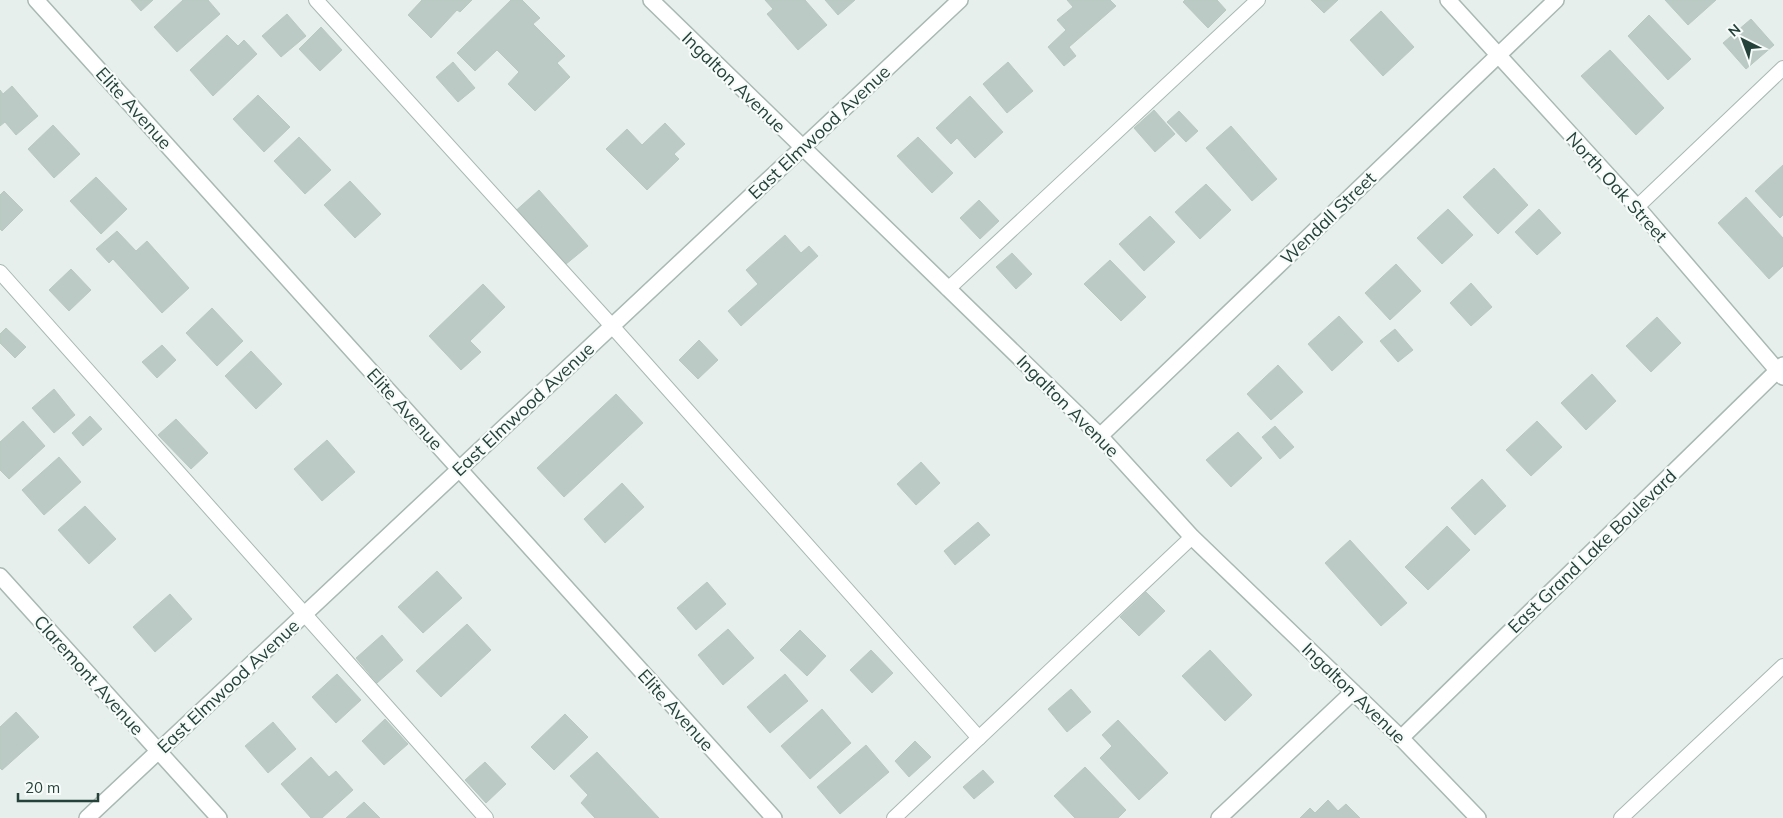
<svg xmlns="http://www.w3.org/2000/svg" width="1783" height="818" font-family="Mulish,sans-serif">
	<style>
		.building { fill: #bbcac4; stroke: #b8c9c2 }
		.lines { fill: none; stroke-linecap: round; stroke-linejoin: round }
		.lane-casing { stroke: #a8b8b2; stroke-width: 16 }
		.street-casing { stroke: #a8b8b2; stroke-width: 18 }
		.lane { stroke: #fff; stroke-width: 14 }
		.street { stroke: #fff; stroke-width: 15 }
		.labels { text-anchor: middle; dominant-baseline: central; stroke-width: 4.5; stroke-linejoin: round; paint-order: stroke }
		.street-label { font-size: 18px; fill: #24423a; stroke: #f7fbf9 }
	</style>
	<rect width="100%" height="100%" fill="#e6efeb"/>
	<g class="building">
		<path d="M131 0H153L141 11Z"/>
		<path d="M183 0H208L220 14 177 52 154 27Z"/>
		<path d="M422 0H472L460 12 457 10 431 38 408 15Z"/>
		<path d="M511 0H522L540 18 533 24 565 56 557 63 570 77 535 111 508 84 519 72 497 50 475 71 457 53Z"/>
		<path d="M765 0H805L827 25 798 50 767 14 773 9Z"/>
		<path d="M825 0H855L838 15Z"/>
		<path d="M1067 0H1110L1116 6 1069 47 1076 56 1064 66 1048 47 1066 30 1057 20 1073 7Z"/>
		<path d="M1185 0H1217L1226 10 1208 28 1183 2Z"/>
		<path d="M1311 0H1338L1324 13Z"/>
		<path d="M1665 0H1716L1688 25Z"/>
		<path d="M1381 11 1414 47 1383 76 1350 40Z"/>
		<path d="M287 14 306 36 281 57 262 36Z"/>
		<path d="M1649 15 1691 59 1668 80 1628 36Z"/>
		<path d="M1751 19 1774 45 1746 69 1723 43Z"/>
		<path d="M321 27 342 50 320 71 299 49Z"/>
		<path d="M227 35 238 46 244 40 257 54 213 96 190 70Z"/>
		<path d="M1610 50 1664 108 1636 135 1581 76Z"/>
		<path d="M453 62 475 88 458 102 436 77Z"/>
		<path d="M1008 62 1033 91 1007 113 983 84Z"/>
		<path d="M12 86 38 116 16 135 5 122 0 126V90L3 94Z"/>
		<path d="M258 95 290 127 264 152 233 119Z"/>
		<path d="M970 96 1003 132 975 158 957 138 951 144 936 128Z"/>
		<path d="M1154 110 1175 134 1155 152 1134 128Z"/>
		<path d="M1179 111 1198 131 1186 142 1167 122Z"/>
		<path d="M665 123 685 144 674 154 679 159 647 190 606 149 627 129 642 145Z"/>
		<path d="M53 125 80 154 54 178 28 149Z"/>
		<path d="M1231 126 1277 179 1252 201 1206 148Z"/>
		<path d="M299 137 331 170 305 194 274 161Z"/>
		<path d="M918 137 953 173 932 193 897 156Z"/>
		<path d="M1783 165V215L1780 218 1755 191Z"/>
		<path d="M1494 168 1528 205 1498 234 1463 197Z"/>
		<path d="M96 177 127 209 101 234 70 201Z"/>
		<path d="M350 181 381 214 355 238 324 205Z"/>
		<path d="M1206 184 1231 210 1200 239 1175 212Z"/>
		<path d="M539 190 588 246 560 269 512 214Z"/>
		<path d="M4 191 23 210 2 231 0 229V195Z"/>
		<path d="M1746 197 1783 238V266L1769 279 1718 223Z"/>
		<path d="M979 200 999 221 980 239 960 218Z"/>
		<path d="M1448 209 1473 235 1442 264 1417 238Z"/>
		<path d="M1539 209 1561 233 1537 255 1515 232Z"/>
		<path d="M1150 216 1175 242 1144 271 1119 244Z"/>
		<path d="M117 231 136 251 147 241 189 288 162 313 113 259 109 263 96 249Z"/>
		<path d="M785 235 801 253 809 246 818 256 741 326 728 311 758 284 746 270Z"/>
		<path d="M1012 253 1032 274 1016 289 996 267Z"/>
		<path d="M1110 260 1146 297 1121 321 1084 284Z"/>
		<path d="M1396 264 1421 291 1390 320 1365 293Z"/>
		<path d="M71 269 91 290 69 311 49 290Z"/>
		<path d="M1471 283 1492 307 1471 326 1450 303Z"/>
		<path d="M483 284 505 307 470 341 481 352 461 370 429 336Z"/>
		<path d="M212 308 243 341 217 366 186 333Z"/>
		<path d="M1339 316 1363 342 1332 371 1308 344Z"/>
		<path d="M1657 317 1681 343 1651 372 1626 346Z"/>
		<path d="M6 328 26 347 15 358 0 343V334Z"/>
		<path d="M1395 329 1413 350 1398 362 1380 341Z"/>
		<path d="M699 340 718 360 698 379 679 360Z"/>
		<path d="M162 345 176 360 157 378 142 362Z"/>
		<path d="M251 351 282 384 256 409 225 376Z"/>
		<path d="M1278 365 1303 392 1271 420 1247 394Z"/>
		<path d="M1592 374 1616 401 1586 430 1561 403Z"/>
		<path d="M54 389 75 415 54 433 32 408Z"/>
		<path d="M616 394 643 423 564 497 537 468Z"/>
		<path d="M90 416 102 429 83 446 72 433Z"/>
		<path d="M176 419 208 453 191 469 158 435Z"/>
		<path d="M23 421 45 446 9 479 0 470V442Z"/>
		<path d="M1537 421 1562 447 1531 476 1506 450Z"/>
		<path d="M1275 426 1294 447 1280 459 1262 437Z"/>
		<path d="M1238 432 1262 458 1231 487 1206 460Z"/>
		<path d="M327 440 355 472 322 501 294 469Z"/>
		<path d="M59 457 81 482 44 515 22 490Z"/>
		<path d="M921 462 940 483 916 505 897 484Z"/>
		<path d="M1482 479 1506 506 1475 535 1451 508Z"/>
		<path d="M622 483 644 507 605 543 584 519Z"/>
		<path d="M85 506 116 539 89 564 58 530Z"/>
		<path d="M978 522 990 535 955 565 944 551Z"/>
		<path d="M1447 526 1470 550 1428 590 1405 567Z"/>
		<path d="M1350 540 1407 603 1381 626 1325 563Z"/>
		<path d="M437 571 462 598 423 633 398 607Z"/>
		<path d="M707 582 726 604 696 630 677 608Z"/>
		<path d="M1146 592 1165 611 1139 636 1120 617Z"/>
		<path d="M170 594 192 619 155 652 133 627Z"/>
		<path d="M467 624 491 650 441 697 416 671Z"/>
		<path d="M728 629 754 658 723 685 698 655Z"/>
		<path d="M800 630 826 656 807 676 780 650Z"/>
		<path d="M382 635 403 660 377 683 356 658Z"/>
		<path d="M871 650 893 673 872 693 850 670Z"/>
		<path d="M1210 650 1252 695 1225 721 1182 676Z"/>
		<path d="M337 674 361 700 336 723 312 697Z"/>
		<path d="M785 674 808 701 770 733 747 707Z"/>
		<path d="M1071 689 1091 712 1067 732 1048 709Z"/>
		<path d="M822 709 851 743 810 779 781 746Z"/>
		<path d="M16 712 39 737 2 770 0 768V727Z"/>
		<path d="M565 714 588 737 554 770 531 747Z"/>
		<path d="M385 719 408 744 384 765 362 741Z"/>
		<path d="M1118 720 1168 773 1139 800 1100 758 1112 746 1102 735Z"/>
		<path d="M273 722 296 749 268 773 245 746Z"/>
		<path d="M915 741 931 757 909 777 895 761Z"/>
		<path d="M866 745 889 772 840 814 817 787Z"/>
		<path d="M597 752 659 818H595L581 803 588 795 570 776Z"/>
		<path d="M311 757 329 777 336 771 353 790 322 818H311L281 784Z"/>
		<path d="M485 762 506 784 486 803 465 780Z"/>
		<path d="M1085 767 1126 810 1118 818H1075L1054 796Z"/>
		<path d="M983 770 994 782 974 799 963 787Z"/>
		<path d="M1328 800 1338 811 1346 804 1360 818H1300L1310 808 1315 813Z"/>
		<path d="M364 802 380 818H346Z"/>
	</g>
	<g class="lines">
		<defs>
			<g id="lane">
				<path d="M316 0 612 326 979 738"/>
				<path d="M1637 207 1783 68"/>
				<path d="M0 272 486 818"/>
				<path d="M948 289 1258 0"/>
				<path d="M894 818 1192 537"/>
				<path d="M1621 818 1783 666"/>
			</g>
			<g id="street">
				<path d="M36 0 774 818"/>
				<path d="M651 0 1100 436 1192 537 1401 738 1478 818"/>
				<path d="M1448 0 1637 207 1783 377"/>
				<path d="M1100 436 1556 0"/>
				<path d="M0 576 219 818"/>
				<path d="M1401 738 1783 365"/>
				<path d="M87 818 960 0"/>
				<path d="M1219 818 1353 692"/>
			</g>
		</defs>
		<use href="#lane" class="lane-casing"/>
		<use href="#street" class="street-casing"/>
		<use href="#lane" class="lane"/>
		<use href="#street" class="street"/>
	</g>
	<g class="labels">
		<g class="street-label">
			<text transform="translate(734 82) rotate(44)">Ingalton Avenue</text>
			<text transform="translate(134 108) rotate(48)">Elite Avenue</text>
			<text transform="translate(819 132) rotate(-43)">East Elmwood Avenue</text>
			<text transform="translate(1617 187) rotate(48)">North Oak Street</text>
			<text transform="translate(1328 218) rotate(-44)">Wendall Street</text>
			<text transform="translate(1068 406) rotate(45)">Ingalton Avenue</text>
			<text transform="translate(405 409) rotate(48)">Elite Avenue</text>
			<text transform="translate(523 409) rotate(-43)">East Elmwood Avenue</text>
			<text transform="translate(1592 551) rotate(-44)">East Grand Lake Boulevard</text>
			<text transform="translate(89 675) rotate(48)">Claremont Avenue</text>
			<text transform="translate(228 686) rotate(-43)">East Elmwood Avenue</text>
			<text transform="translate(1354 693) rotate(44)">Ingalton Avenue</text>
			<text transform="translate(676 710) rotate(48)">Elite Avenue</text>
		</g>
	</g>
	<g transform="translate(1743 40) rotate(318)" stroke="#f7fbf9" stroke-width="4" paint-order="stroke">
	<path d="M0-4L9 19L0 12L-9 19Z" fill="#24423a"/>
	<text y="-8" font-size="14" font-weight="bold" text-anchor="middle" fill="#24423a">N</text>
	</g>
	<path d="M18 793v8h80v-8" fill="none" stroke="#24423a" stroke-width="2.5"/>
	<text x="25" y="793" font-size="15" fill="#24423a" stroke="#f7fbf9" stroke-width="4" paint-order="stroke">20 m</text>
</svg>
